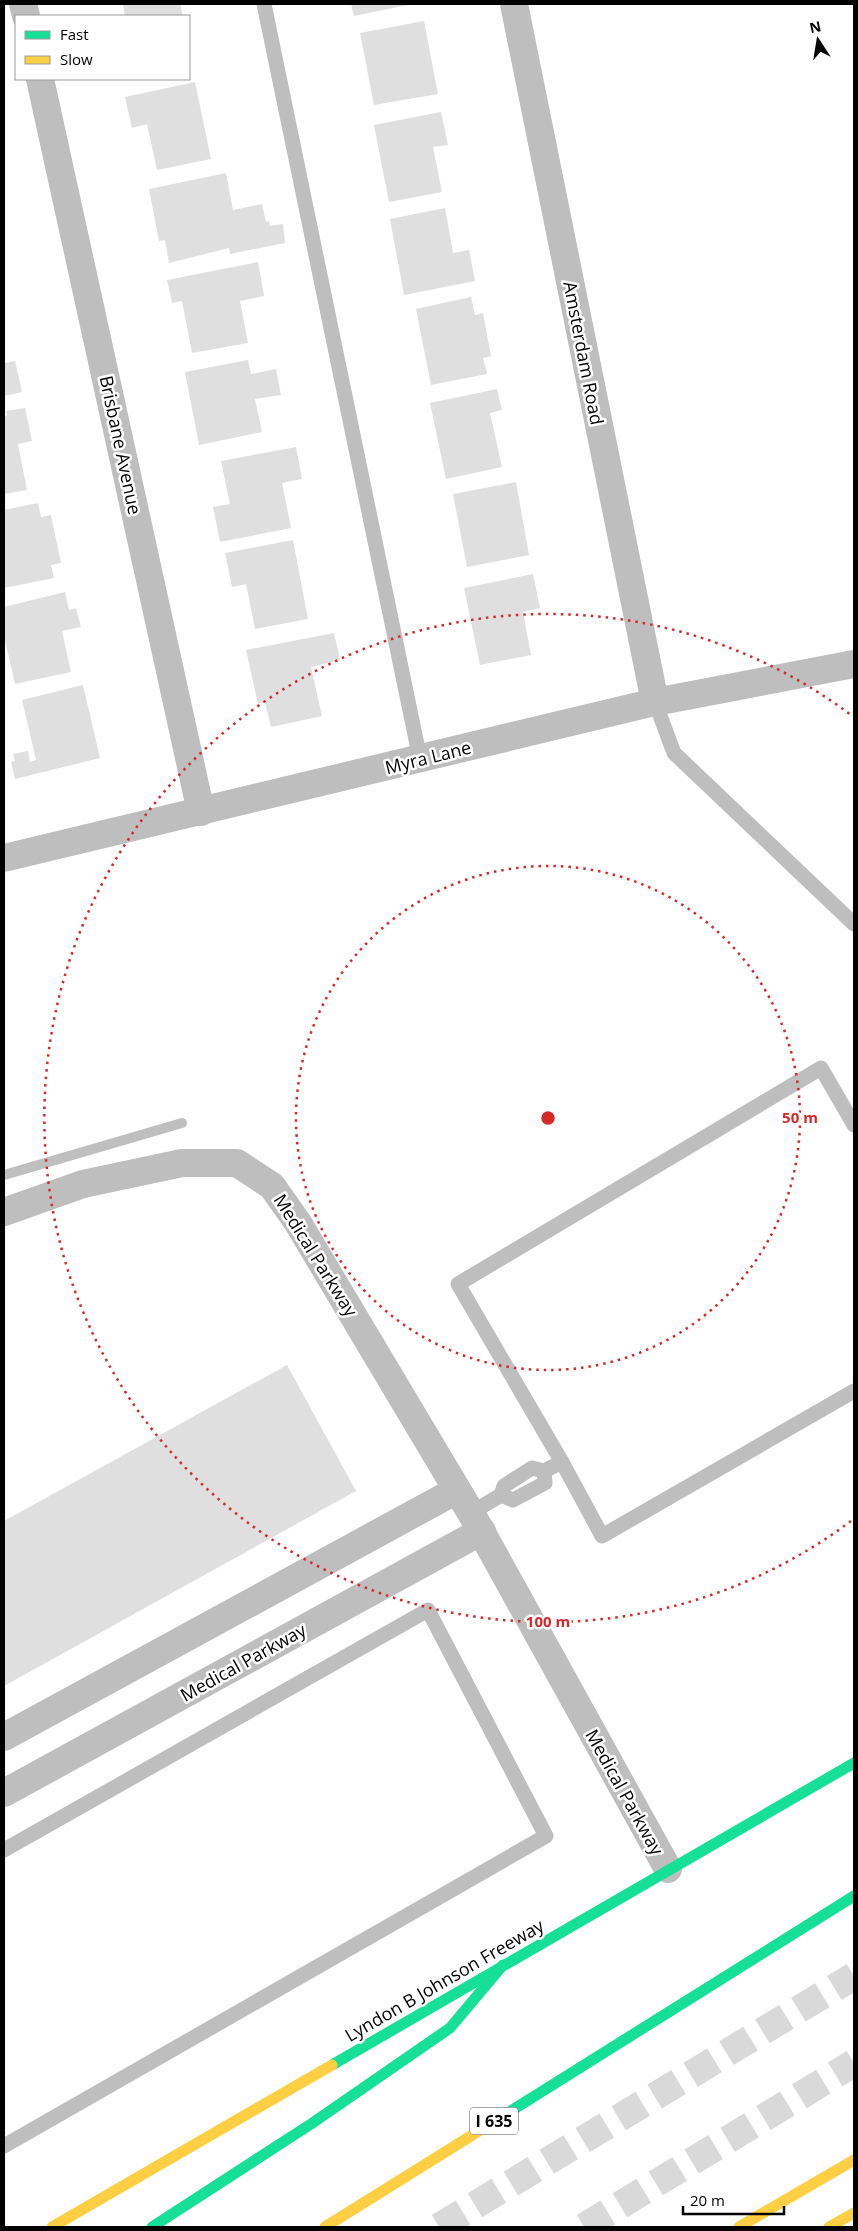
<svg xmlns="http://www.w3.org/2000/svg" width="858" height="2231" font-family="'Open Sans',sans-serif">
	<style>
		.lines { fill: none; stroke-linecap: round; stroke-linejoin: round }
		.stream { stroke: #bfbfbf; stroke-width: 10 }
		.building { fill: #dfdfdf }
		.highway-tunnel { stroke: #d9d9d9; stroke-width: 28; stroke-dasharray: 28 14; stroke-linecap: butt }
		.lane { stroke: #bebebe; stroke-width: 15 }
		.street { stroke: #bebebe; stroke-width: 28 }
		.fast { stroke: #16e098; stroke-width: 11 }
		.slow { stroke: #ffcf43; stroke-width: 11 }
		.ring { fill: none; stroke: #d62828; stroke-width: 2.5; stroke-dasharray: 2.5 5 }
		.labels { text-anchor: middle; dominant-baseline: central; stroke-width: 5; stroke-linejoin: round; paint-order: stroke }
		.shield { fill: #fff; stroke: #4c4c4c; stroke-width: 1 }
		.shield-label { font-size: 16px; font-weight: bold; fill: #000 }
		.street-label { font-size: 18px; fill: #000; stroke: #fff }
		.centre { fill: #d62828; stroke: #fff; stroke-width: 2.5 }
		.ring-label { font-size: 15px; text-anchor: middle; font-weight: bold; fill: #d62828; stroke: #fff; stroke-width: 5; stroke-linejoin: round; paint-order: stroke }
	</style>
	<rect width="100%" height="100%" fill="#fff"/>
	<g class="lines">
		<path class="stream" d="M4 1175 182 1123"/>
	</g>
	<g class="building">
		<path d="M123 4H180L183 16H125Z"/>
		<path d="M351 4H407L408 5 354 16Z"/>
		<path d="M424 21 438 94 374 105 360 33Z"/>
		<path d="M195 82 211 159 157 170 147 124 132 128 125 97Z"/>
		<path d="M441 112 448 145 433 147 442 192 389 202 374 125Z"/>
		<path d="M226 173 233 210 262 204 266 222 269 221 270 226 283 224 285 243 230 254 229 248 169 263 165 240 159 241 149 189Z"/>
		<path d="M445 208 453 253 469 250 475 281 404 295 390 219Z"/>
		<path d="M258 262 264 296 240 301 248 343 192 353 182 301 172 303 167 280Z"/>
		<path d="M471 297 475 315 483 313 491 356 483 358 487 374 431 385 416 309Z"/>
		<path d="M248 360 251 374 276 369 281 395 255 399 262 432 199 445 185 372Z"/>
		<path d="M15 361 22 392 4 396V363Z"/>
		<path d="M497 389 502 410 490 413 502 467 446 479 430 403Z"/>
		<path d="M25 408 32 441 18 444 27 490 4 494V416H7L6 411Z"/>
		<path d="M296 447 302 479 282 483 291 528 220 542 213 507 230 504 221 461Z"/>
		<path d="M516 482 529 555 467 567 453 494Z"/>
		<path d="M38 503 41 517 51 515 61 563 51 565 54 578 4 588V510Z"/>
		<path d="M293 540 308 619 255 629 246 584 232 587 225 553Z"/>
		<path d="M533 574 540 608 523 612 531 655 480 665 464 588Z"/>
		<path d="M65 592 69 610 76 608 81 627 62 631 71 672 15 684 4 636V607Z"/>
		<path d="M334 633 340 660 311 667 322 716 271 727 265 702 258 704 246 650Z"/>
		<path d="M83 685 100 758 15 779 11 762 15 761 13 754 28 751 30 762 36 760 22 700Z"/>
		<path d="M287 1365 356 1491 4 1686V1521Z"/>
	</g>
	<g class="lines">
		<g class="highway-tunnel">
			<path d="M439 2227 854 1976"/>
			<path d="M584 2227 854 2063"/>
		</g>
		<g class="lane">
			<path d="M264 4 420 759"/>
			<path d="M655 702 674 753 854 924"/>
			<path d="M854 1125 821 1068 458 1284 562 1462 602 1536 854 1391"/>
			<path d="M501 1495 513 1500 545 1483 544 1471"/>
			<path d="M471 1513 501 1495 504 1486 532 1468 544 1471 562 1462"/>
			<path d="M4 1850 428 1610 546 1836 4 2146"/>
		</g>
		<g class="street">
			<path d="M23 4 26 16"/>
			<path d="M514 4 655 702"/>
			<path d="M40 79 201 812"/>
			<path d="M4 858 655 702 854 664"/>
			<path d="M4 1212 83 1184 182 1163H237L272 1186 298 1223 471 1513 668 1869"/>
			<path d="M4 1737 457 1490"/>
			<path d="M4 1793 482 1531"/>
		</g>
		<g class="fast">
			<path d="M332 2065 854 1763"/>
			<path d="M482 2129 854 1896"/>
			<path d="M152 2227 311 2124 450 2028 503 1965"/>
		</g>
		<g class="slow">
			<path d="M52 2227 332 2065"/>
			<path d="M325 2227 482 2129"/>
			<path d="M739 2227 854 2160"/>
			<path d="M829 2227 854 2213"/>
		</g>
	</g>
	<g class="ring">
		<circle cx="548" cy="1118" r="252"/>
		<path d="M851 1521A504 504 0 1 1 851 715"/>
	</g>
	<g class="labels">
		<rect class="shield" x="470" y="2107.5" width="48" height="27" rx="4"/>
		<g class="shield-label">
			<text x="494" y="2121">I 635</text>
		</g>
		<g class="street-label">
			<text transform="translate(584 353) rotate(79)">Amsterdam Road</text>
			<text transform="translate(121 445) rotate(78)">Brisbane Avenue</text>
			<text transform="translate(428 757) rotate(-14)">Myra Lane</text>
			<text transform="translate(316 1255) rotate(58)">Medical Parkway</text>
			<text transform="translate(243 1662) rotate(-29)">Medical Parkway</text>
			<text transform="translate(625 1792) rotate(61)">Medical Parkway</text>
			<text transform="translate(444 1980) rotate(-30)">Lyndon B Johnson Freeway</text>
		</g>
	</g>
	<circle cx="548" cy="1118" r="8" class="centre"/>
	<g class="ring-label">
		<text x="800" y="1123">50 m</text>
		<text x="548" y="1627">100 m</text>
	</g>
	<rect width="858" height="2231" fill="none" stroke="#000000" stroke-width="10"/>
	<rect x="15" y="15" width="175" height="65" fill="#ffffff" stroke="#999999"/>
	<rect x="25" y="31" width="25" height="8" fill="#16e098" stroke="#999999"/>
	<text x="60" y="40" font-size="15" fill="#000000">Fast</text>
	<rect x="25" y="56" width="25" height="8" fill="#ffcf43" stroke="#999999"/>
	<text x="60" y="65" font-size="15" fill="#000000">Slow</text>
	<g transform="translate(818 40) rotate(348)" stroke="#ffffff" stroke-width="4" paint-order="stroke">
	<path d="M0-4L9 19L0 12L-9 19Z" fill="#000000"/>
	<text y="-8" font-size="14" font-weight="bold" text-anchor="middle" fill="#000000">N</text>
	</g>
	<path d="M683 2206v8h101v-8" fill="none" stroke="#000000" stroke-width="2.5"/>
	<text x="690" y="2206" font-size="15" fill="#000000" stroke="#ffffff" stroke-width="4" paint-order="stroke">20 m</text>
</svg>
